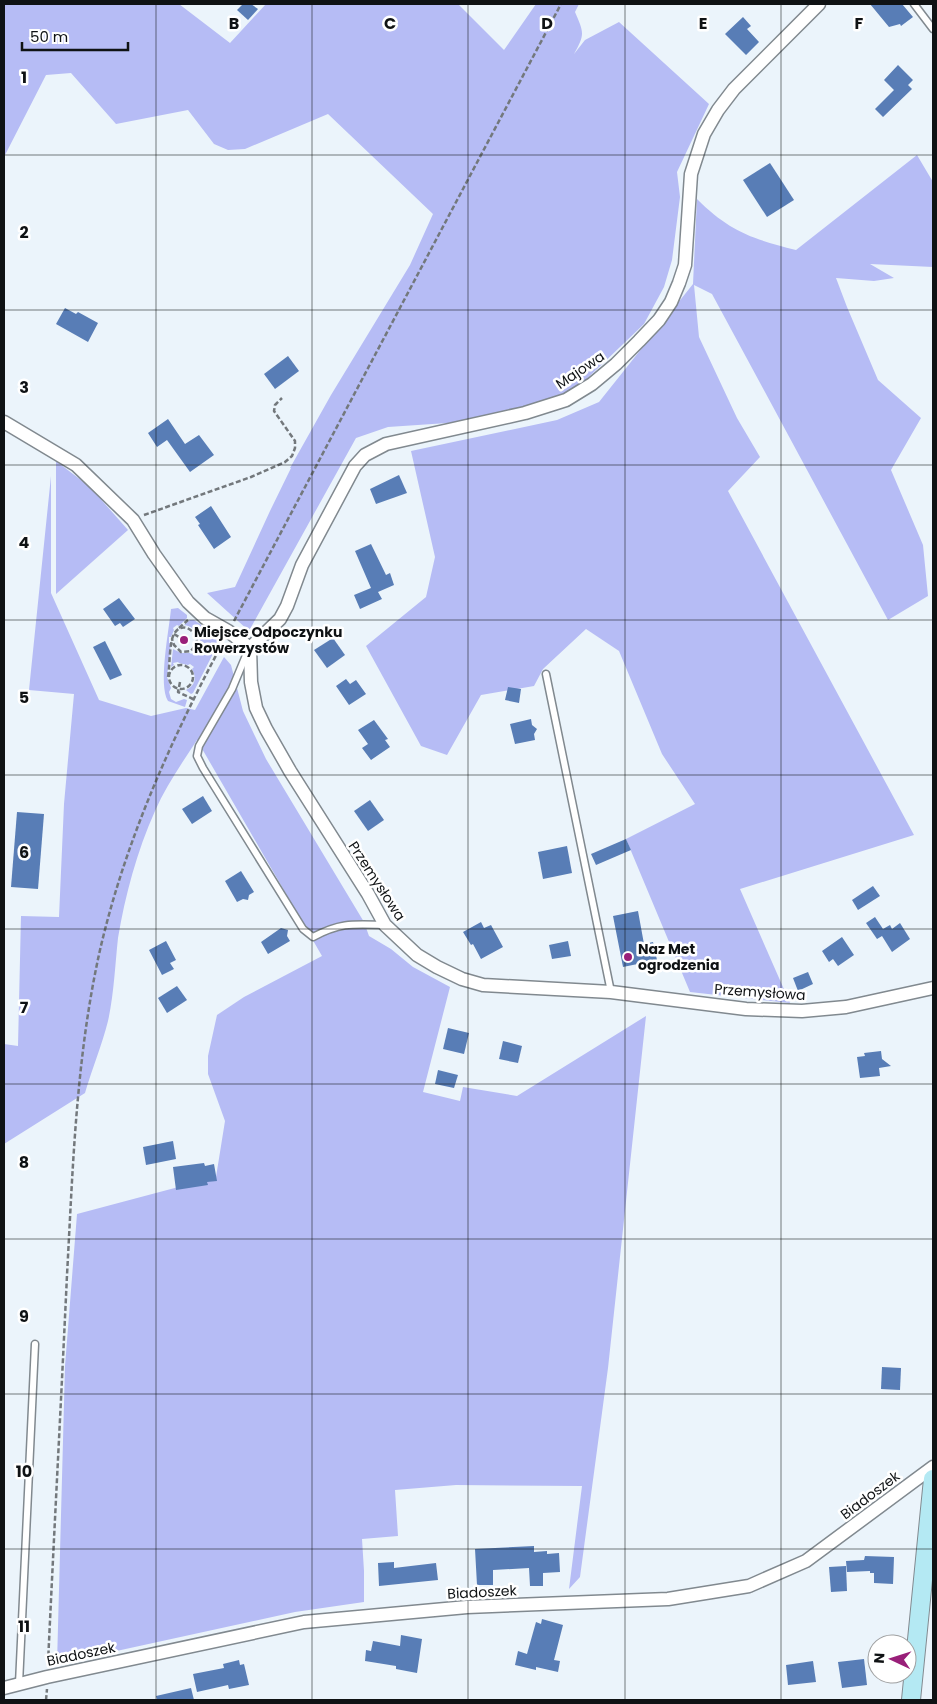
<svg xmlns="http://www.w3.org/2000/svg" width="937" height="1704" font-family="Poppins,sans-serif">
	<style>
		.green { fill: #b6bcf5 }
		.building { fill: #587db6 }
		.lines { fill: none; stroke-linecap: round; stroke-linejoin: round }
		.lane-casing { stroke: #81898f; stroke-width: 9 }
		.street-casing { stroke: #81898f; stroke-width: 15 }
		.secondary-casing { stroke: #81898f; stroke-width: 20 }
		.path { stroke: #73787c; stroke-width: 2.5; stroke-dasharray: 5 2.5; stroke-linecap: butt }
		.lane { stroke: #fff; stroke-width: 6 }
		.street { stroke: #fff; stroke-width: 12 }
		.secondary { stroke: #b4e9f3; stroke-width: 18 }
		.grid { fill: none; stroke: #0f1214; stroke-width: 1; stroke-opacity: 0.55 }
		.poi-dot { fill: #991f79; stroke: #fff; stroke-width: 2 }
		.labels { text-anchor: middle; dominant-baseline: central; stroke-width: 5; stroke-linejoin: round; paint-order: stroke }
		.street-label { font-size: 14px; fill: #0f1214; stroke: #fff }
		.poi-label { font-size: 14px; font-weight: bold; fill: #0f1214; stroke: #fff; text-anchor: start }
		.grid-label { font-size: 16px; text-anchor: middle; font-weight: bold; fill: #0f1214; stroke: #fff; stroke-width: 5; stroke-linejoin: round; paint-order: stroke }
	</style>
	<rect width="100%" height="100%" fill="#ebf4fb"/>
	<g class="green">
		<path d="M4 4H179L230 43 266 4H458L504 50 536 4H579L575 12C584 33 585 34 574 54L585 40 619 22 709 104 677 172 680 197 672 260 664 287 644 324 572 393 477 421 388 427 356 438 249 631 207 593 235 587 270 511 291 468H290L331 395 410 265 433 214 328 114 245 149 228 150 214 144 188 110 116 124 71 73 46 75 4 157Z"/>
		<path d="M917 155 933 182V267L870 264 894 278 874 281 836 278 847 307 878 380 921 418 891 470 923 545 928 596 888 620 712 294 694 285 699 337 737 418 760 457 728 491 914 835 740 889 790 1003 690 992 626 839 695 804 662 754 619 651 586 629 543 669 534 686 481 695 447 755 421 746 366 646 426 597 435 557 411 451 557 420 599 402 693 284 697 199C729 231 752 239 796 250Z"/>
		<path d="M56 461 90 487 128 530 56 594Z"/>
		<path d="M51 476V593L99 700 151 716 186 708 195 710 224 657 231 665 243 711 266 759 364 922 369 936 391 949 413 967 450 987 423 1092 460 1101 463 1087 517 1096 646 1016 608 1368 580 1577 569 1589 582 1486 456 1485 395 1490 398 1536 362 1539 364 1571V1602L295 1612 57 1664 65 1366 77 1214 216 1177 225 1121 208 1074V1056L217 1015 244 997 322 956 197 740C182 763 166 786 155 811 137 851 125 896 118 938 115 966 114 994 108 1021 102 1045 92 1069 85 1093L4 1144V1044L18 1046 21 916 59 917 64 804 74 694 29 690Z"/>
		<path d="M178 608 187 615V618L179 626 177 625 173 628 174 630 171 637H169V643H171L167 677 171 688 169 692 171 699 176 702 184 699 187 700 185 707 168 701C158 685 169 630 171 609Z"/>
		<path d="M190 620H194L221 638 193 693 191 694 186 690C195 686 197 678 192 669L194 667 190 664 188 665 179 663 178 662 173 663 174 665 171 667 173 649 181 653H190L191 654 196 651 194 650 198 642H200V636H198C196 630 191 626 184 625Z"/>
	</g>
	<g class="building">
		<path d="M243 4H251L258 9 248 20 237 10Z"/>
		<path d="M870 4H902L913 17 901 26 900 24 889 27Z"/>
		<path d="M743 17 751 26 747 29 759 42 746 55 725 34Z"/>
		<path d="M898 65 913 80 908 85 912 89 883 117 875 109 894 90 884 80Z"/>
		<path d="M770 163 794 200 767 217 743 180Z"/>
		<path d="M65 308 76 314 78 312 98 323 88 342 56 324Z"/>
		<path d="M288 356 299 371 275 389 264 374Z"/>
		<path d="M168 419 185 444 199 435 214 455 190 472 167 440 157 447 148 433Z"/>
		<path d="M399 475 407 493 376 504 370 489Z"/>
		<path d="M211 506 231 537 214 549 198 525 200 524 195 517Z"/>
		<path d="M371 544 386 575 390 573 394 585 378 592 382 599 360 609 354 595 371 588 355 551Z"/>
		<path d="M119 598 135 619 123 627 120 623 115 626 103 609Z"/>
		<path d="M333 638 345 655 327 668 314 650Z"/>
		<path d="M105 641 122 675 110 680 93 647Z"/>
		<path d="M346 679 350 684 356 680 366 694 349 705 336 686Z"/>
		<path d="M508 687 521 689 519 703 505 700Z"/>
		<path d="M531 719 532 725 537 729 534 734 535 740 515 744 510 724Z"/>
		<path d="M374 720 388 739 385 740 390 747 371 760 362 748 368 744 358 730Z"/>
		<path d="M203 796 212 811 192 824 182 809Z"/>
		<path d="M370 800 384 820 368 831 354 811Z"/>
		<path d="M17 812 44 814 38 889 11 887Z"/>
		<path d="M626 839 631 850 596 865 591 854Z"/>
		<path d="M567 846 572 873 543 879 538 852Z"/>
		<path d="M241 871 254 892 249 895 248 900 243 899 237 902 225 881Z"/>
		<path d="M873 886 880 896 858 910 852 900Z"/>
		<path d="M638 911 644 944 653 942 657 960 623 967 613 916Z"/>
		<path d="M875 917 883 929 890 925 892 929 900 923 910 939 892 952 882 936 877 939 866 923Z"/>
		<path d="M481 922 484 928 491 925 503 947 481 959 473 944 471 945 463 932Z"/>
		<path d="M281 928 288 930 287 936 290 941 268 954 261 942Z"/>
		<path d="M842 937 854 955 838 966 833 959 829 962 822 951Z"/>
		<path d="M166 941 176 960 170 963 174 969 162 975 149 950Z"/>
		<path d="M568 941 571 956 552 959 549 945Z"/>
		<path d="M808 972 813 984 798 991 793 978Z"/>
		<path d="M177 986 187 1000 167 1013 158 998Z"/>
		<path d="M448 1028 469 1033 464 1054 443 1049Z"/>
		<path d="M503 1041 522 1046 518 1063 499 1059Z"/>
		<path d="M881 1051 882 1059 891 1066 879 1068 880 1076 860 1078 857 1057 865 1056 864 1053Z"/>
		<path d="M438 1070 458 1075 454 1088 435 1084Z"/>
		<path d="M173 1141 176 1159 146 1165 143 1147Z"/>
		<path d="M204 1163 205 1166 214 1164 217 1181 207 1182 208 1185 176 1190 173 1167Z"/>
		<path d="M882 1367 901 1368 900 1390 881 1389Z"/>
		<path d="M534 1546V1552L547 1551V1554L559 1553 560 1572 543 1573V1586H530L529 1568 493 1570V1585H477L475 1549Z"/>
		<path d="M865 1556 894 1557 893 1584 874 1583V1573H870V1571L847 1572 846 1561 864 1560Z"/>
		<path d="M394 1562V1568L436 1563 438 1580 379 1586 378 1563Z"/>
		<path d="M846 1566 847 1591 831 1592 829 1567Z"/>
		<path d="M542 1619 563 1625 554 1660 560 1661 558 1672 536 1667V1670L515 1665 518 1651 527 1654 536 1622 541 1624Z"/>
		<path d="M401 1635 422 1639 417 1673 396 1669V1666L365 1661 366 1650 371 1651 373 1641 400 1646Z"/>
		<path d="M864 1659 867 1685 842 1688 838 1662Z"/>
		<path d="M239 1660 240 1665 244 1664 249 1685 229 1689 228 1685 197 1692 193 1674 224 1668 223 1664Z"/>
		<path d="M813 1661 816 1682 788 1685 786 1665Z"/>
		<path d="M191 1688 194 1700H157L156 1696Z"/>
	</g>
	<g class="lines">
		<defs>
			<g id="lane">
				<path d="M914 4 933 29"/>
				<path d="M247 653 232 689 199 746 197 756 203 768 303 929 313 937C341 922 354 924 385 925"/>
				<path d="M546 674 611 992"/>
				<path d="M19 1684 35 1344"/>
			</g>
			<g id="street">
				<path d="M4 422 76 465 133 520 154 554 188 602 205 618 228 631 250 648 251 682 256 708 266 729 290 771 368 894 385 925 417 955 437 967 462 979 483 985 611 992 746 1009 802 1011 846 1007 933 988"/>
				<path d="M250 648 280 619 287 606 302 565 355 466 365 455 386 444 525 413 566 400 592 384 616 364 639 341 659 320 671 302 679 283 685 265 691 174 704 134 718 110 734 89 819 4"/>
				<path d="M4 1688 47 1677 304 1622 467 1607 668 1599 749 1586 806 1561 933 1467"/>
			</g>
			<path id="secondary" d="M911 1700 933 1479"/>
		</defs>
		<use href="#lane" class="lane-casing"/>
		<use href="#street" class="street-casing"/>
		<use href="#secondary" class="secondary-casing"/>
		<g class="path">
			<path d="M144 515 251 477 285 462 292 456 295 448V441L274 411 275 405 282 398"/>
			<path d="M234 621 561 4"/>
			<path d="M179 628 188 620"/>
			<path d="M174 634 179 637"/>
			<circle cx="181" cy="677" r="12"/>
			<path d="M168 677C170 666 169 643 174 634 182 620 197 631 197 643L191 651 181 652 174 645 172 639"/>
			<path d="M180 682 178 692 193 699"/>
			<path d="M48 1663C54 1534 61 1404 67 1275 73 1166 76 1057 100 950 125 842 170 742 222 644"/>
			<path d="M46 1700 47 1689"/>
		</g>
		<use href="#lane" class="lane"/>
		<use href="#street" class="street"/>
		<use href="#secondary" class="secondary"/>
	</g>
	<path class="grid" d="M156 4V1700M312 4V1700M468 4V1700M625 4V1700M781 4V1700M4 155H933M4 310H933M4 465H933M4 620H933M4 775H933M4 929H933M4 1084H933M4 1239H933M4 1394H933M4 1549H933"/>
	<g class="poi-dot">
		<circle cx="184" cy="640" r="5"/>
		<circle cx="628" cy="957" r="5"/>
	</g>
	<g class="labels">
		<g class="street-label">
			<text transform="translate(580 370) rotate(-34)">Majowa</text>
			<text transform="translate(377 881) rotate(57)">Przemysłowa</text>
			<text transform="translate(760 992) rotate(4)">Przemysłowa</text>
			<text transform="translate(870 1495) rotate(-37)">Biadoszek</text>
			<text transform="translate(482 1592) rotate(-3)">Biadoszek</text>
			<text transform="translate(81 1654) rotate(-12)">Biadoszek</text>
		</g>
		<g class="poi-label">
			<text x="194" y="632">Miejsce Odpoczynku<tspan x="194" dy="16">Rowerzystów</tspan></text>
			<text x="638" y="949">Naz Met<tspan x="638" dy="16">ogrodzenia</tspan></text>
		</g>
	</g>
	<g class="grid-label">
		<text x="234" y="29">B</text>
		<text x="390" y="29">C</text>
		<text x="547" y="29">D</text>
		<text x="703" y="29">E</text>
		<text x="859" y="29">F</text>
		<text x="24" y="83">1</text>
		<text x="24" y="238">2</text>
		<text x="24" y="393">3</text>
		<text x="24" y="548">4</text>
		<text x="24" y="703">5</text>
		<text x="24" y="858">6</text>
		<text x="24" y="1013">7</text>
		<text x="24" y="1168">8</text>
		<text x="24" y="1322">9</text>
		<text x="24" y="1477">10</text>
		<text x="24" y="1632">11</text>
	</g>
	<rect width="937" height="1704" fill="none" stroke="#0f1214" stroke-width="10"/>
	<g transform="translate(892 1659) rotate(274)"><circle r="24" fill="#ffffff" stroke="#9fa0a1"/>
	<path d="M0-4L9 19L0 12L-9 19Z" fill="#991f79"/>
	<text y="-8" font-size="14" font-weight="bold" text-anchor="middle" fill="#0f1214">N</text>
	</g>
	<path d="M22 42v8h106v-8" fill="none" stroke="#0f1214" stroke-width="2.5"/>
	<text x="30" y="42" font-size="15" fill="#0f1214" stroke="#ffffff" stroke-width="4" paint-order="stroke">50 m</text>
</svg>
